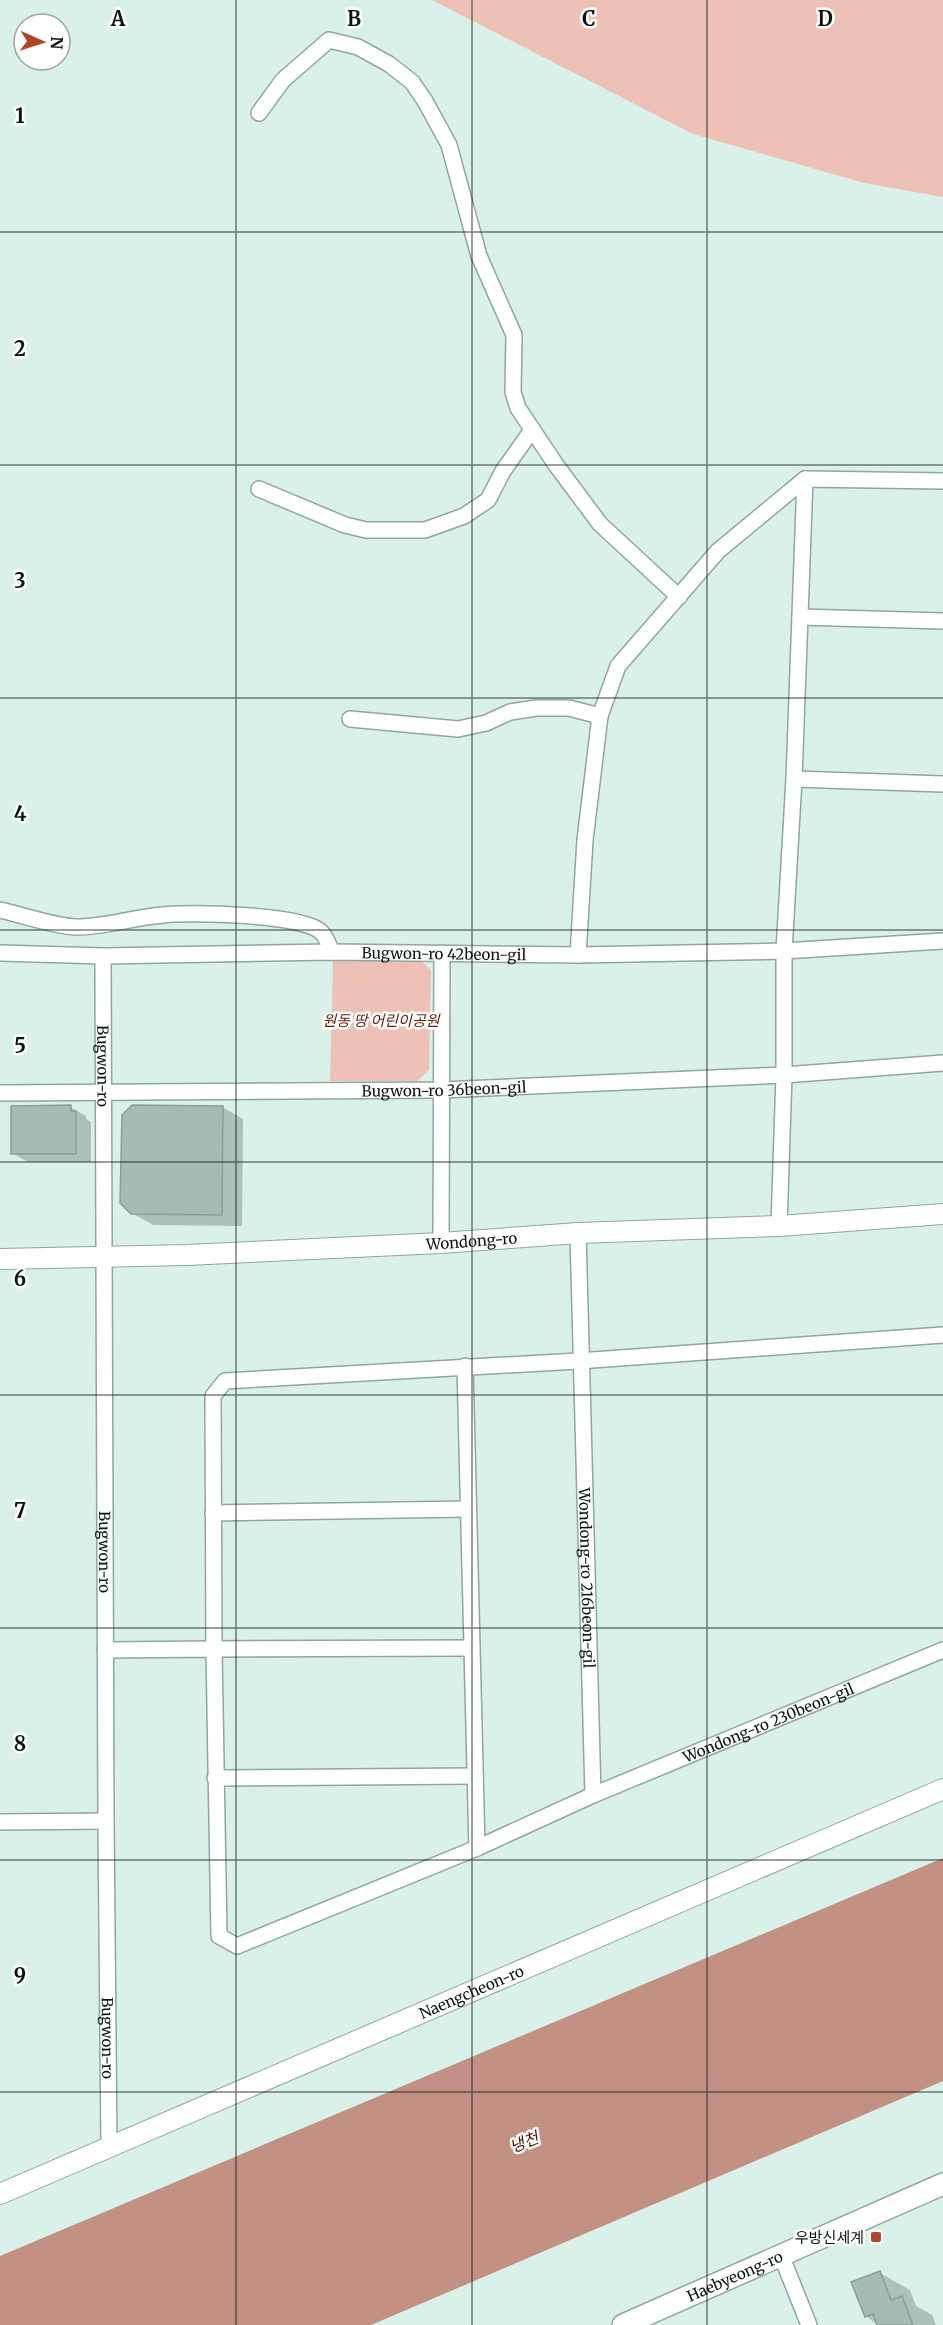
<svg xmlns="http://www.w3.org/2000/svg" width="943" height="2325" font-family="Merriweather,'Noto Sans KR',serif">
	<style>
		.green { fill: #edc1b5 }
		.water { fill: #c39183 }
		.shadow { fill: #0003 }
		.building { fill: #a5bbb4; stroke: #899f98; stroke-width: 1.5 }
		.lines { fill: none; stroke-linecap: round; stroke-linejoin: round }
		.minor-casing { stroke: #90a69f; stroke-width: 18 }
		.tertiary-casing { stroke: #90a69f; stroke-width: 22 }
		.secondary-casing { stroke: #90a69f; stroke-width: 24 }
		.minor { stroke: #fff; stroke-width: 15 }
		.tertiary { stroke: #fff; stroke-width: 20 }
		.secondary { stroke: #fff; stroke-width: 21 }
		.grid { fill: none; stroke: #0c1412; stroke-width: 1.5; stroke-opacity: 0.55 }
		.poi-dot { fill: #ad4526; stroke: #fff; stroke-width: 2 }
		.labels { text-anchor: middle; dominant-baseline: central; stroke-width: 5; stroke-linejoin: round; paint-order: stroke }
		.street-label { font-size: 15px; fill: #0c1412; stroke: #fff }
		.park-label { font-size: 15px; font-style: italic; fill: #612412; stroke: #fff }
		.poi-label { font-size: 15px; fill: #0c1412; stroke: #fff; text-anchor: end }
		.water-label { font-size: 16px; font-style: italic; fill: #4f1302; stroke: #fff }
		.grid-label { font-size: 20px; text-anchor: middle; font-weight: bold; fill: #0c1412; stroke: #fff; stroke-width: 5; stroke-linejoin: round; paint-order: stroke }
	</style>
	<rect width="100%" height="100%" fill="#daf1e9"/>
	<g class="green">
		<path d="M432 0H943V197L864 183 693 134Z"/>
		<path d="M333 960 422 962 431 970 429 1070 417 1081H330Z"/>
	</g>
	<path class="water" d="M943 1858V2081L371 2325H0V2256Z"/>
	<g class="shadow">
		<path d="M70 1107 86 1116V1119L91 1122V1162H28L12 1153Z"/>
		<path d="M222 1107 243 1119 242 1226 153 1225 132 1213Z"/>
		<path d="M880 2273 910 2290 916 2306 932 2315 936 2325H878L866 2316Z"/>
	</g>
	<g class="building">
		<path d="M71 1105V1111H76V1154H11V1106Z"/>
		<path d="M132 1105 223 1106 222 1215 131 1214 120 1203 122 1115Z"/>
		<path d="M880 2271 891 2300 902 2296 913 2325H877L873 2314 865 2317 851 2282Z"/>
	</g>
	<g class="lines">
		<defs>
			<g id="minor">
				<path d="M259 113 283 80 329 40 358 47 389 64 412 82 425 101 449 145 479 256 514 335 513 392 518 408 556 465 600 524 679 597"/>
				<path d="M259 489 345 525 366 530H425L464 516 488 500 503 471 532 430"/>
				<path d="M800 617 943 621"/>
				<path d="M350 719 458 729 486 723 510 712 536 708H569L600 716"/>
				<path d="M794 779 943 784"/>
				<path d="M0 910C23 915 53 926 76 927 106 927 134 917 163 915 190 912 304 914 321 932 326 936 329 946 332 952"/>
				<path id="s1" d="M0 953 103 956 332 952 578 955 784 951 943 941"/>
				<path d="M578 955 585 840 600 716 618 666 718 551 805 479"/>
				<path id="s2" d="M103 956 106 1821 109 2148"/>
				<path id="s3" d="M0 1093 441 1090 784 1075 943 1063"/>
				<path d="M779 1226 784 1075V951L794 779 805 479 943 481"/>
				<path id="s4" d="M578 1233 593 1795"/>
				<path d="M441 1243 442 953"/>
				<path d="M465 1366 477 1848"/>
				<path d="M213 1513 468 1509"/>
				<path d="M472 1648 214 1649 213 1396 225 1381 578 1361 943 1335"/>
				<path id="s5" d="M105 1650 214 1649 219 1936 237 1946 477 1848 593 1795 943 1650"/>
				<path d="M215 1778 475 1776"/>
				<path d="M0 1822 106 1821"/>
				<path d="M781 2255 809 2325"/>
			</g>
			<g id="tertiary">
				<path id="s6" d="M0 1259 187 1255 441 1243 578 1233 779 1226 943 1214"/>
				<path id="s7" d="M0 2194 943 1789"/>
			</g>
			<g id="secondary">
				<path id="s8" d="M623 2325 943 2184"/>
			</g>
		</defs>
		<use href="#minor" class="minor-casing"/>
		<use href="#tertiary" class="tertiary-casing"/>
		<use href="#secondary" class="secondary-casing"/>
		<use href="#minor" class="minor"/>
		<use href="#tertiary" class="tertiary"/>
		<use href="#secondary" class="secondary"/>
	</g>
	<path class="grid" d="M236 0V2325M472 0V2325M707 0V2325M0 232H943M0 465H943M0 698H943M0 930H943M0 1162H943M0 1395H943M0 1628H943M0 1860H943M0 2092H943"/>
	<rect class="poi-dot" x="870" y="2231" width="12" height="12" rx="3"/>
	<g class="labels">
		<g class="street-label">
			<text stroke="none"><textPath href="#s1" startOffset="444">Bugwon-ro 42beon-gil</textPath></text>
			<text stroke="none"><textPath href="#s2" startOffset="110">Bugwon-ro</textPath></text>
			<text stroke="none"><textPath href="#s3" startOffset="444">Bugwon-ro 36beon-gil</textPath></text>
			<text stroke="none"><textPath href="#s6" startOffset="472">Wondong-ro</textPath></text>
			<text stroke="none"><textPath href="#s2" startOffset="596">Bugwon-ro</textPath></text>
			<text stroke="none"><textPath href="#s4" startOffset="345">Wondong-ro 216beon-gil</textPath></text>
			<text stroke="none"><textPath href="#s5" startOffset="993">Wondong-ro 230beon-gil</textPath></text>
			<text stroke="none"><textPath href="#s7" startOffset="513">Naengcheon-ro</textPath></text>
			<text stroke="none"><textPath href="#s2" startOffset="1082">Bugwon-ro</textPath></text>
			<text stroke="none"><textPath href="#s8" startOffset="122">Haebyeong-ro</textPath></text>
		</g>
		<g class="park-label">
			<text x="381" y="1020">원동 땅 어린이공원</text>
		</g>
		<g class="poi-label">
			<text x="864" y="2237">우방신세계</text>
		</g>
		<g class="water-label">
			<text transform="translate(524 2142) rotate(-22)">냉천</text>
		</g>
	</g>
	<g class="grid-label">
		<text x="118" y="26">A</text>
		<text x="354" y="26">B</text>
		<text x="589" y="26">C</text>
		<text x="825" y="26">D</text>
		<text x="20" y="123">1</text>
		<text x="20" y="356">2</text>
		<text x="20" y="588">3</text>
		<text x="20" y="821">4</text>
		<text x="20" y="1053">5</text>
		<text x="20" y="1286">6</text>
		<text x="20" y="1518">7</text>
		<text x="20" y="1751">8</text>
		<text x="20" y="1983">9</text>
	</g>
	<g transform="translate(42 42) rotate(93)"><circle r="28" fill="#ffffff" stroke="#9ea1a0" stroke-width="1.5"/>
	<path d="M0-4.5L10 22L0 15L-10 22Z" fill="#ad4526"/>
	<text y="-9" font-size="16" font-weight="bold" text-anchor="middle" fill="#0c1412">N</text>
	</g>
</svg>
